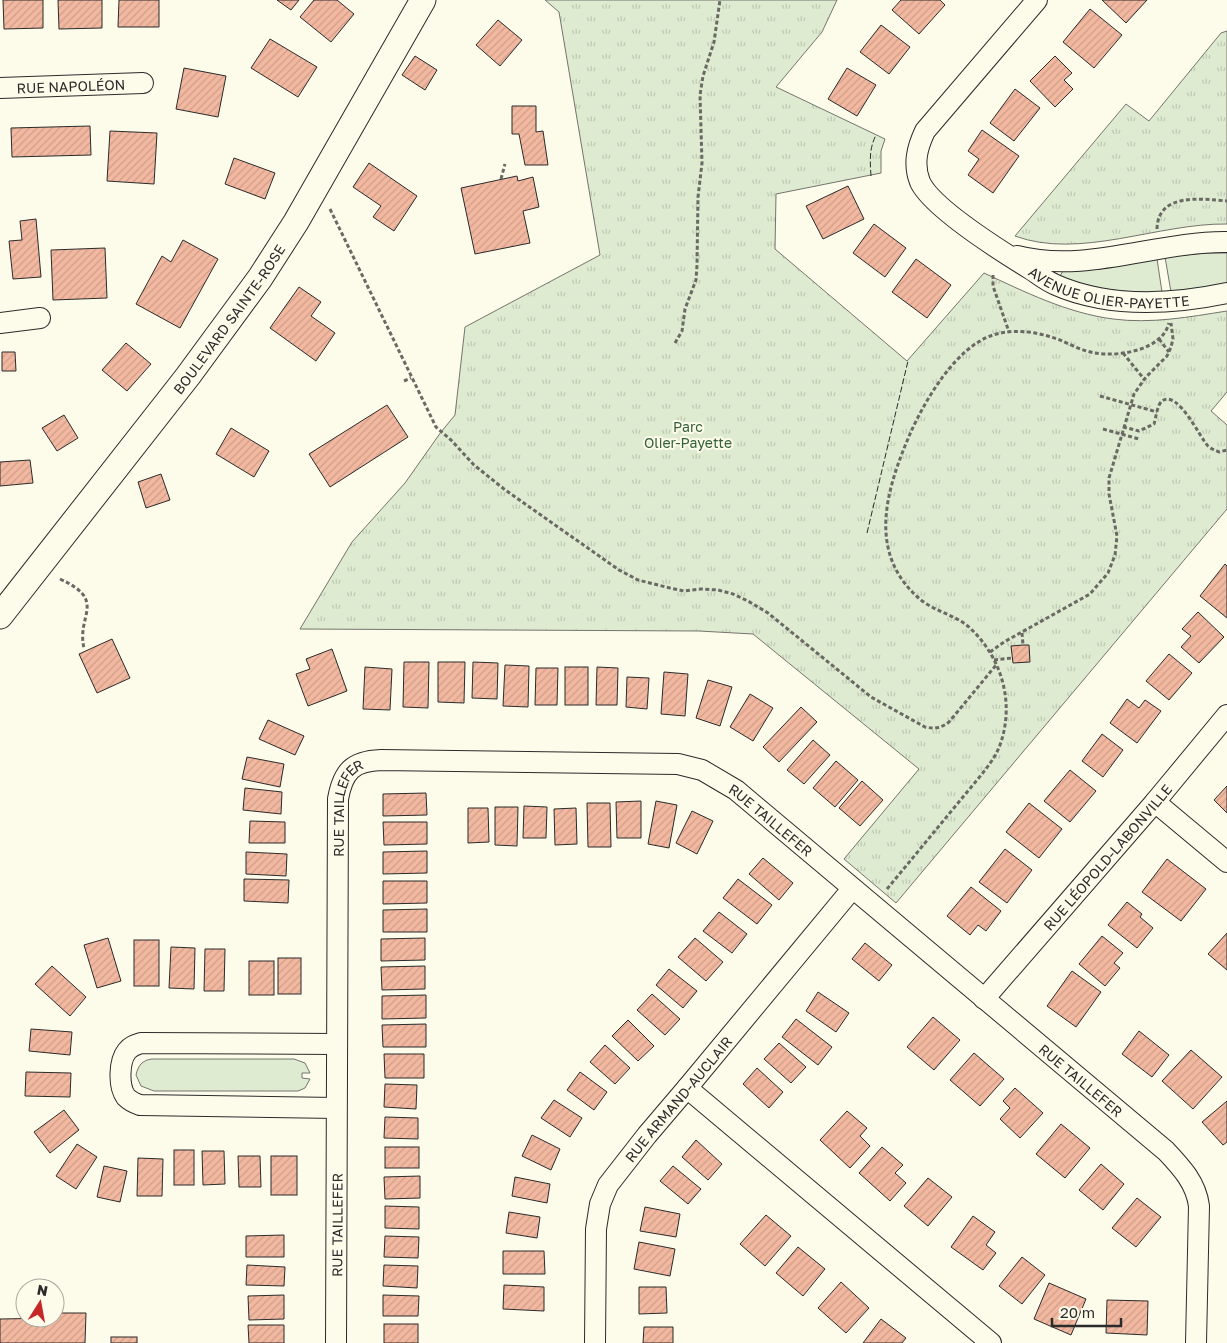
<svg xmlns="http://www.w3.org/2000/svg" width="1227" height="1343" font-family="'Golos Text',sans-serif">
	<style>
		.green { fill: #deebd1; stroke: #74746e }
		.park { fill: url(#park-tufts); stroke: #74746e }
		.building { fill: url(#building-hatch); stroke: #2b2b2b }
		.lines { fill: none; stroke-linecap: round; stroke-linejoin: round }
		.minor-casing { stroke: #2b2b2b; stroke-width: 22 }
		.tertiary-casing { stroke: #2b2b2b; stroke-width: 27 }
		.path { stroke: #6a6964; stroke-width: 3; stroke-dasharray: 4 2.5; stroke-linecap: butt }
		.minor { stroke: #fdfbea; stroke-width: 20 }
		.tertiary { stroke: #fdfbea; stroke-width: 25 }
		.fence { stroke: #2b2b2b; stroke-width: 1; stroke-dasharray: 6 2.5; stroke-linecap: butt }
		.labels { text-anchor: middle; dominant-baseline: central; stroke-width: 4; stroke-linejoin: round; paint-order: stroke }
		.street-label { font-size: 14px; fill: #2b2b2b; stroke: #fdfbea }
		.park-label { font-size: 14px; fill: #34623c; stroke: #fdfbea }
	</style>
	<defs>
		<pattern id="park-tufts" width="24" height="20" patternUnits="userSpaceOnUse" patternTransform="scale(1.25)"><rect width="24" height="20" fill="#deebd1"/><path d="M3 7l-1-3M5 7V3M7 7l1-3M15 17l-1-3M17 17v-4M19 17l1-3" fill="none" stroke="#bfcab4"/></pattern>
		<pattern id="building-hatch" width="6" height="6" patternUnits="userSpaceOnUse" patternTransform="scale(1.25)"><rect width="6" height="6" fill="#f2b8a0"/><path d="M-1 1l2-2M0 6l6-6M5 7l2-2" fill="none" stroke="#d09e8a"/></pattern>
	</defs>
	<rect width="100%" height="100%" fill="#fdfbea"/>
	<g class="green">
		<path d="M1206 253H1227V284L1171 292 1165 257Z"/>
		<path d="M1157 259 1162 292C1127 293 1093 290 1060 276L1063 271 1100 269Z"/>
		<path d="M152 1059H294L305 1063 310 1073H302V1078L310 1079 305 1088 298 1091H154L141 1086 136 1075C138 1066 142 1060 152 1059Z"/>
	</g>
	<g class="park">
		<path d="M545 0H837L822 32 776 87 885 139 881 151V173L776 194 775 249 907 361 984 273C1025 292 1067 313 1113 319 1151 324 1189 317 1227 311V392L1211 411 1227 425V509L896 903 844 859 919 769 753 634 699 631 300 629 352 542 405 483 441 432 455 415 465 327 600 255 559 12Z"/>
		<path d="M1227 31V224C1158 223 1080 260 1015 236L1126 104 1149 121 1221 33Z"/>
	</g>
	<g class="building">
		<path d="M3 0H43V28L4 29Z"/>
		<path d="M58 0H102V28L59 29Z"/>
		<path d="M119 0H159V27H118Z"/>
		<path d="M277 0H299L291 10Z"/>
		<path d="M314 0H337L354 14 331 42 300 17Z"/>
		<path d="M901 0H940L945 5 919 34 892 10Z"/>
		<path d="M1102 0H1147L1126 23Z"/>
		<path d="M1090 9 1122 35 1094 68 1063 42Z"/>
		<path d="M498 20 522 40 500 66 476 45Z"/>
		<path d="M881 25 910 47 889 74 860 52Z"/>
		<path d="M270 39 317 67 298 97 251 68Z"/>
		<path d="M415 56 437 70 425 90 402 75Z"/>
		<path d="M1055 56 1072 73 1064 80 1073 89 1055 107 1030 81Z"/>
		<path d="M184 68 226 76 218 117 176 109Z"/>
		<path d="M847 68 876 85 857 116 828 99Z"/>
		<path d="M1015 89 1040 108 1014 141 990 123Z"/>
		<path d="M512 106H536V132L543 131 548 165H525L519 134H512Z"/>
		<path d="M90 126 91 155 12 157 11 128Z"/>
		<path d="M982 130 1019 156 993 193 968 175 979 159 968 151Z"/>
		<path d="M110 131 157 133 154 184 107 181Z"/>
		<path d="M234 158 275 173 265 199 225 184Z"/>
		<path d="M369 163 417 196 394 231 373 217 381 206 353 187Z"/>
		<path d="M517 176 518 181 533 177 539 207 523 211 530 243 475 254 461 188Z"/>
		<path d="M848 186 864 219 823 239 806 206Z"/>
		<path d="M36 219 41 277 13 279 9 241 22 240 20 221Z"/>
		<path d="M874 224 906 248 885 277 853 253Z"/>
		<path d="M183 240 218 259 180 328 136 304 162 256 171 262Z"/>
		<path d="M105 248 107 298 53 300 51 250Z"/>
		<path d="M916 259 951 285 927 318 892 292Z"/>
		<path d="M299 287 321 302 311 316 335 333 316 361 270 328Z"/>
		<path d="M126 343 151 364 127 391 102 370Z"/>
		<path d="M2 352H15L16 371H2Z"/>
		<path d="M387 405 408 437 330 487 309 454Z"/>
		<path d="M64 415 78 438 57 451 42 428Z"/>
		<path d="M231 428 269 451 254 477 216 454Z"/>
		<path d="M30 460 33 483 0 486V462Z"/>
		<path d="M161 474 170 500 146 508 138 482Z"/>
		<path d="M1225 564 1227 566V618L1200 596Z"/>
		<path d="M1198 612 1224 637 1199 663 1181 647 1191 636 1182 629Z"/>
		<path d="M112 639 130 678 97 693 79 654Z"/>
		<path d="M1023 645H1029L1030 662 1013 663 1011 646Z"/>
		<path d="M332 649 347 691 308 706 296 674 310 669 306 659Z"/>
		<path d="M1169 654 1192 673 1169 700 1146 681Z"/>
		<path d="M404 662H429L428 708 403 707Z"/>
		<path d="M438 662H465L464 703 438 702Z"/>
		<path d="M473 662 498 663 497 699 472 698Z"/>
		<path d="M505 665 529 666 528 707 503 706Z"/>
		<path d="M365 667 392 669 390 710 363 709Z"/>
		<rect x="565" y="667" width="23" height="38"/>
		<path d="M597 667 618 668 617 705H596Z"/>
		<path d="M536 668H558L557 705H535Z"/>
		<path d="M664 672 688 674 685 716 661 714Z"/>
		<path d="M627 677 649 678 647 709 626 707Z"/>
		<path d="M708 680 732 687 720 726 696 718Z"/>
		<path d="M750 694 773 708 753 741 730 727Z"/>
		<path d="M1127 699 1139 708 1145 700 1161 711 1137 743 1110 723Z"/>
		<path d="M801 707 817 722 779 762 763 747Z"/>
		<path d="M268 720 304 736 295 755 259 739Z"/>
		<path d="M1102 734 1123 750 1103 777 1082 761Z"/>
		<path d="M813 740 830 755 804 784 787 770Z"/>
		<path d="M247 757 284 764 280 787 242 779Z"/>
		<path d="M836 761 858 780 835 807 813 788Z"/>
		<path d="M1070 770 1096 791 1070 822 1044 801Z"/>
		<path d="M862 781 883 800 860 826 839 808Z"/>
		<path d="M1227 786V813L1214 800Z"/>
		<path d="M245 788 282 792 281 814 243 810Z"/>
		<path d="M426 793 427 815 383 816V794Z"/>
		<path d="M641 801V838H617L616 802Z"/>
		<path d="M656 801 677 805 669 848 648 844Z"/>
		<path d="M587 803H610L611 847H588Z"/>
		<path d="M1029 803 1062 829 1039 858 1006 832Z"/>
		<path d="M524 806 547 807 546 838H523Z"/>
		<path d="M495 807H518L517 846 495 845Z"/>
		<path d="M468 808H488L489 842 468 843Z"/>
		<path d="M576 808 577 844 555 845 554 809Z"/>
		<path d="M692 811 713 821 697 854 676 843Z"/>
		<path d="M250 821 285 822V843H249Z"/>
		<path d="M383 822H427V844L384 845Z"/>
		<path d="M1005 849 1032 870 1007 903 979 882Z"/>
		<path d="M427 851V873L383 874V852Z"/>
		<path d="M246 852 287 854 286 876 246 874Z"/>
		<path d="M763 858 793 883 779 900 749 874Z"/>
		<path d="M1167 859 1206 889 1181 921 1142 892Z"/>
		<path d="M244 879 289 880 288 903 244 901Z"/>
		<path d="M738 879 772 905 757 924 723 898Z"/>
		<path d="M383 881H427V903L383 904Z"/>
		<path d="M971 887 1001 911 986 931 978 925 970 935 947 916Z"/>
		<path d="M1127 902 1142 914 1140 917 1153 928 1137 948 1108 925Z"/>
		<path d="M427 909V932H383V910Z"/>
		<path d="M719 912 747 934 732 953 703 931Z"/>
		<path d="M1227 933V970L1208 954Z"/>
		<path d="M1102 936 1123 953 1114 963 1120 968 1105 986 1079 964Z"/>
		<path d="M108 938 121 981 97 988 84 945Z"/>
		<path d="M425 938V960L381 961V939Z"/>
		<path d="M695 938 723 962 706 981 678 957Z"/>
		<rect x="134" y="940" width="25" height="46"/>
		<path d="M865 943 892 965 879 981 852 959Z"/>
		<path d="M171 947 195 948 194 989 169 988Z"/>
		<path d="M205 949H225L224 991H204Z"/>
		<rect x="278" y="958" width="23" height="36"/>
		<rect x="249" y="961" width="25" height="34"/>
		<path d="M52 966 86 997 70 1016 35 984Z"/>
		<path d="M425 966V989L382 990 381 967Z"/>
		<path d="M669 969 697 991 683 1008 656 985Z"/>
		<path d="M1072 971 1101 992 1076 1027 1047 1006Z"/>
		<path d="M818 992 849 1013 836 1032 806 1011Z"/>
		<path d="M652 994 680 1019 665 1035 637 1010Z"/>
		<path d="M426 995V1018L382 1019V996Z"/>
		<path d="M933 1017 960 1040 934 1070 907 1047Z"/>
		<path d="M796 1019 832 1047 818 1065 782 1037Z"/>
		<path d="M628 1020 654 1046 638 1061 612 1036Z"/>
		<path d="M426 1024V1047H383L382 1025Z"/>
		<path d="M31 1029 72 1032 70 1055 29 1051Z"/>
		<path d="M1139 1031 1169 1055 1152 1077 1122 1054Z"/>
		<path d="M779 1043 806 1067 791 1083 764 1059Z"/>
		<path d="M605 1045 630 1068 615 1084 590 1062Z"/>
		<path d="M1191 1050 1222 1077 1193 1109 1162 1081Z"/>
		<path d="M974 1053 1004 1079 980 1106 950 1080Z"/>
		<path d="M384 1054H424V1078H385Z"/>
		<path d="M757 1068 783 1092 769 1108 743 1084Z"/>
		<path d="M26 1072 71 1073 70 1097 25 1096Z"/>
		<path d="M580 1072 607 1092 594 1110 567 1090Z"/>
		<path d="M385 1084 417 1085 416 1109 384 1107Z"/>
		<path d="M1015 1088 1043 1113 1020 1138 1000 1119 1010 1108 1003 1101Z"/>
		<path d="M554 1100 582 1118 570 1137 541 1118Z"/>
		<path d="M1227 1101V1142L1223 1145 1202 1122Z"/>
		<path d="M64 1110 79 1130 50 1153 34 1132Z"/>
		<path d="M847 1111 867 1128 860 1136 870 1146 850 1168 820 1140Z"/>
		<path d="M385 1117 418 1118V1139L384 1138Z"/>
		<path d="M1061 1124 1090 1148 1065 1178 1036 1154Z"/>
		<path d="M532 1135 560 1149 551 1170 522 1156Z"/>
		<path d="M696 1140 722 1164 708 1180 682 1157Z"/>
		<path d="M77 1144 97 1157 76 1189 56 1176Z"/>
		<rect x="385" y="1147" width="34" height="21"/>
		<path d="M882 1147 903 1165 895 1173 906 1183 890 1201 859 1173Z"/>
		<rect x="174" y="1150" width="20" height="35"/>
		<path d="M202 1151H224L225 1184 203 1185Z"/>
		<path d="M238 1156H260L261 1187H239Z"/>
		<rect x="271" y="1156" width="26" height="39"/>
		<path d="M138 1158 163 1159 162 1196H137Z"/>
		<path d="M1101 1164 1124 1184 1103 1210 1079 1190Z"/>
		<path d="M104 1166 127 1171 120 1202 97 1197Z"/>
		<path d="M673 1166 701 1189 688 1204 660 1181Z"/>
		<path d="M420 1176V1198L385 1199 384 1177Z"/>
		<path d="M515 1177 550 1184 547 1203 512 1196Z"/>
		<path d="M928 1178 952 1197 928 1226 904 1206Z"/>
		<path d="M1137 1198 1161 1217 1136 1247 1112 1228Z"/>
		<path d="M385 1206 419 1207V1229L385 1228Z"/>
		<path d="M645 1207 680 1214 676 1237 640 1231Z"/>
		<path d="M509 1212 540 1217 537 1238 506 1233Z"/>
		<path d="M766 1215 791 1236 765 1266 740 1244Z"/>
		<path d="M973 1216 995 1232 986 1245 996 1253 983 1270 951 1247Z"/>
		<path d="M284 1235V1257H246V1236Z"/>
		<path d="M385 1236 419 1237 418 1258 384 1257Z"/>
		<path d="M639 1242 675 1249 670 1276 634 1269Z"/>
		<path d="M798 1247 825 1269 803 1296 776 1273Z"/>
		<path d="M503 1251H544L545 1274H503Z"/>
		<path d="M1022 1257 1045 1275 1022 1304 999 1286Z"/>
		<path d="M247 1265 285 1267 284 1286 246 1285Z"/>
		<path d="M384 1265 418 1266 417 1288 383 1286Z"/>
		<path d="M841 1282 869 1308 846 1333 818 1308Z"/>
		<path d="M1049 1283 1086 1299 1071 1335 1034 1319Z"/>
		<path d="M504 1285 544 1287V1311L503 1309Z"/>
		<path d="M639 1287H666L667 1313 639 1314Z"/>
		<path d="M284 1295V1319L249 1320 248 1296Z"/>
		<path d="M383 1295 419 1296 418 1316H383Z"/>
		<path d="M1107 1300 1148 1301 1147 1335 1106 1333Z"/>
		<path d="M55 1313H86L85 1343H0V1319L55 1318Z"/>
		<path d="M881 1319 906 1338 902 1343H863Z"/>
		<rect x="384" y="1324" width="34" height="19"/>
		<path d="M248 1325H284V1343H249Z"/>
		<path d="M644 1327H673V1343H643Z"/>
		<rect x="111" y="1337" width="26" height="6"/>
	</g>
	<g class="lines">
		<defs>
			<g id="minor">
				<path id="s1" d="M1037 0 925 131C917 148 913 164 920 182 932 208 1004 253 1030 269 1038 274 1046 281 1056 285 1069 291 1084 295 1099 298 1142 306 1184 302 1227 293"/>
				<path id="s2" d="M0 88 143 83"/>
				<path d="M1017 256C1087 274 1157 241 1227 242"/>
				<path d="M0 323 40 318"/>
				<path d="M1155 802 1227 862"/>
				<path id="s3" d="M984 999 1155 802 1227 715"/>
				<path d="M687 1088 991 1343"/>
				<path d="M336 1108 140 1105C134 1103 130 1101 126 1097 118 1086 119 1061 127 1051 131 1046 135 1045 141 1043L336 1044"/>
				<path id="s4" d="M336 1343 338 799C343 771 353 761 381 760L678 764 702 770 736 790 1166 1151C1182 1168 1196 1183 1199 1206L1196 1343"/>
				<path id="s5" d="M595 1343 596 1229 600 1204 608 1185 647 1135 687 1088 852 889"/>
			</g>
			<g id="tertiary">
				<path id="s6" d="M0 616 188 376 260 278 296 222 423 0"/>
			</g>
		</defs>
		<use href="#minor" class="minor-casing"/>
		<use href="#tertiary" class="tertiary-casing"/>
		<g class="path">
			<path d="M501 179 505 164"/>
			<path d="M330 209 436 427 451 440 474 465 504 489 619 570 638 580 670 588 684 591 701 589 718 590 733 594 748 601 768 613 871 697 925 727C935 729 941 728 949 722L997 664"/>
			<path d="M1157 229C1158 192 1202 199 1227 201"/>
			<path d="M993 275V286L1009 332"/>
			<path d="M1159 339 1169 352"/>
			<path d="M675 343 682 331 685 309 696 280 697 265 698 197 702 163 700 95 703 76 714 42 720 0"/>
			<path d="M1123 353 1144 379"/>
			<path d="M404 381 411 378"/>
			<path d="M1100 396 1157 412"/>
			<path d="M1123 427 1139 431 1154 424C1156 418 1157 405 1162 401 1178 389 1200 438 1208 446 1211 449 1215 450 1219 452L1227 450"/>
			<path d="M1103 429 1139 439"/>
			<path d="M60 579C108 601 76 615 84 648"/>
			<path d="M1022 633 1023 645"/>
			<path d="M990 652 1004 642 1090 594 1108 573 1115 555 1117 536 1109 494V478L1134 394 1146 377 1167 356 1171 347 1173 339 1171 323"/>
			<path d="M994 660 1012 658"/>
			<path d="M887 889 982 774C989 765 996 756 1000 745 1015 703 1002 658 970 628 956 615 936 612 921 600 866 554 886 490 910 434 925 400 956 347 993 335 1016 328 1038 332 1060 340 1071 345 1083 351 1095 353 1120 357 1162 350 1169 323"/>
		</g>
		<use href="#minor" class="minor"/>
		<use href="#tertiary" class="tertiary"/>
		<g class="fence">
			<path d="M871 176C870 161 869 149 876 135"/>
			<path d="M867 533 908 361"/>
		</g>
	</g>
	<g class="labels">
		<g class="street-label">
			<text stroke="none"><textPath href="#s2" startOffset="71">RUE NAPOLÉON</textPath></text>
			<text stroke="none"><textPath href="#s1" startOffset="450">AVENUE OLIER-PAYETTE</textPath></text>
			<text stroke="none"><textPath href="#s6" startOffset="375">BOULEVARD SAINTE-ROSE</textPath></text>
			<text stroke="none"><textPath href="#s4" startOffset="538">RUE TAILLEFER</textPath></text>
			<text stroke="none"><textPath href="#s4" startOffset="1016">RUE TAILLEFER</textPath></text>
			<text stroke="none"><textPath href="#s3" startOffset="188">RUE LÉOPOLD-LABONVILLE</textPath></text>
			<text stroke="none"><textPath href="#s4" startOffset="1421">RUE TAILLEFER</textPath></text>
			<text stroke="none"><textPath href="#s5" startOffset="271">RUE ARMAND-AUCLAIR</textPath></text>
			<text stroke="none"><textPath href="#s4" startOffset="118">RUE TAILLEFER</textPath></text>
		</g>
		<g class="park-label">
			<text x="688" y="426">Parc<tspan x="688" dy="16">Olier-Payette</tspan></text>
		</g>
	</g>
	<g transform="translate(40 1303) rotate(11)"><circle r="24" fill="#fdfbea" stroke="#a9a89e"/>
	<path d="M0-4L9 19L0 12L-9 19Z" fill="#c62828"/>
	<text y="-8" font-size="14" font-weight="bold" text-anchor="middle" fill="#2b2b2b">N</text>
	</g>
	<path d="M1052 1318v8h69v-8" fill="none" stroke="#2b2b2b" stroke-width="2.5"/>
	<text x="1060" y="1318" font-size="15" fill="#2b2b2b" stroke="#fdfbea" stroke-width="4" paint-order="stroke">20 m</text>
</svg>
